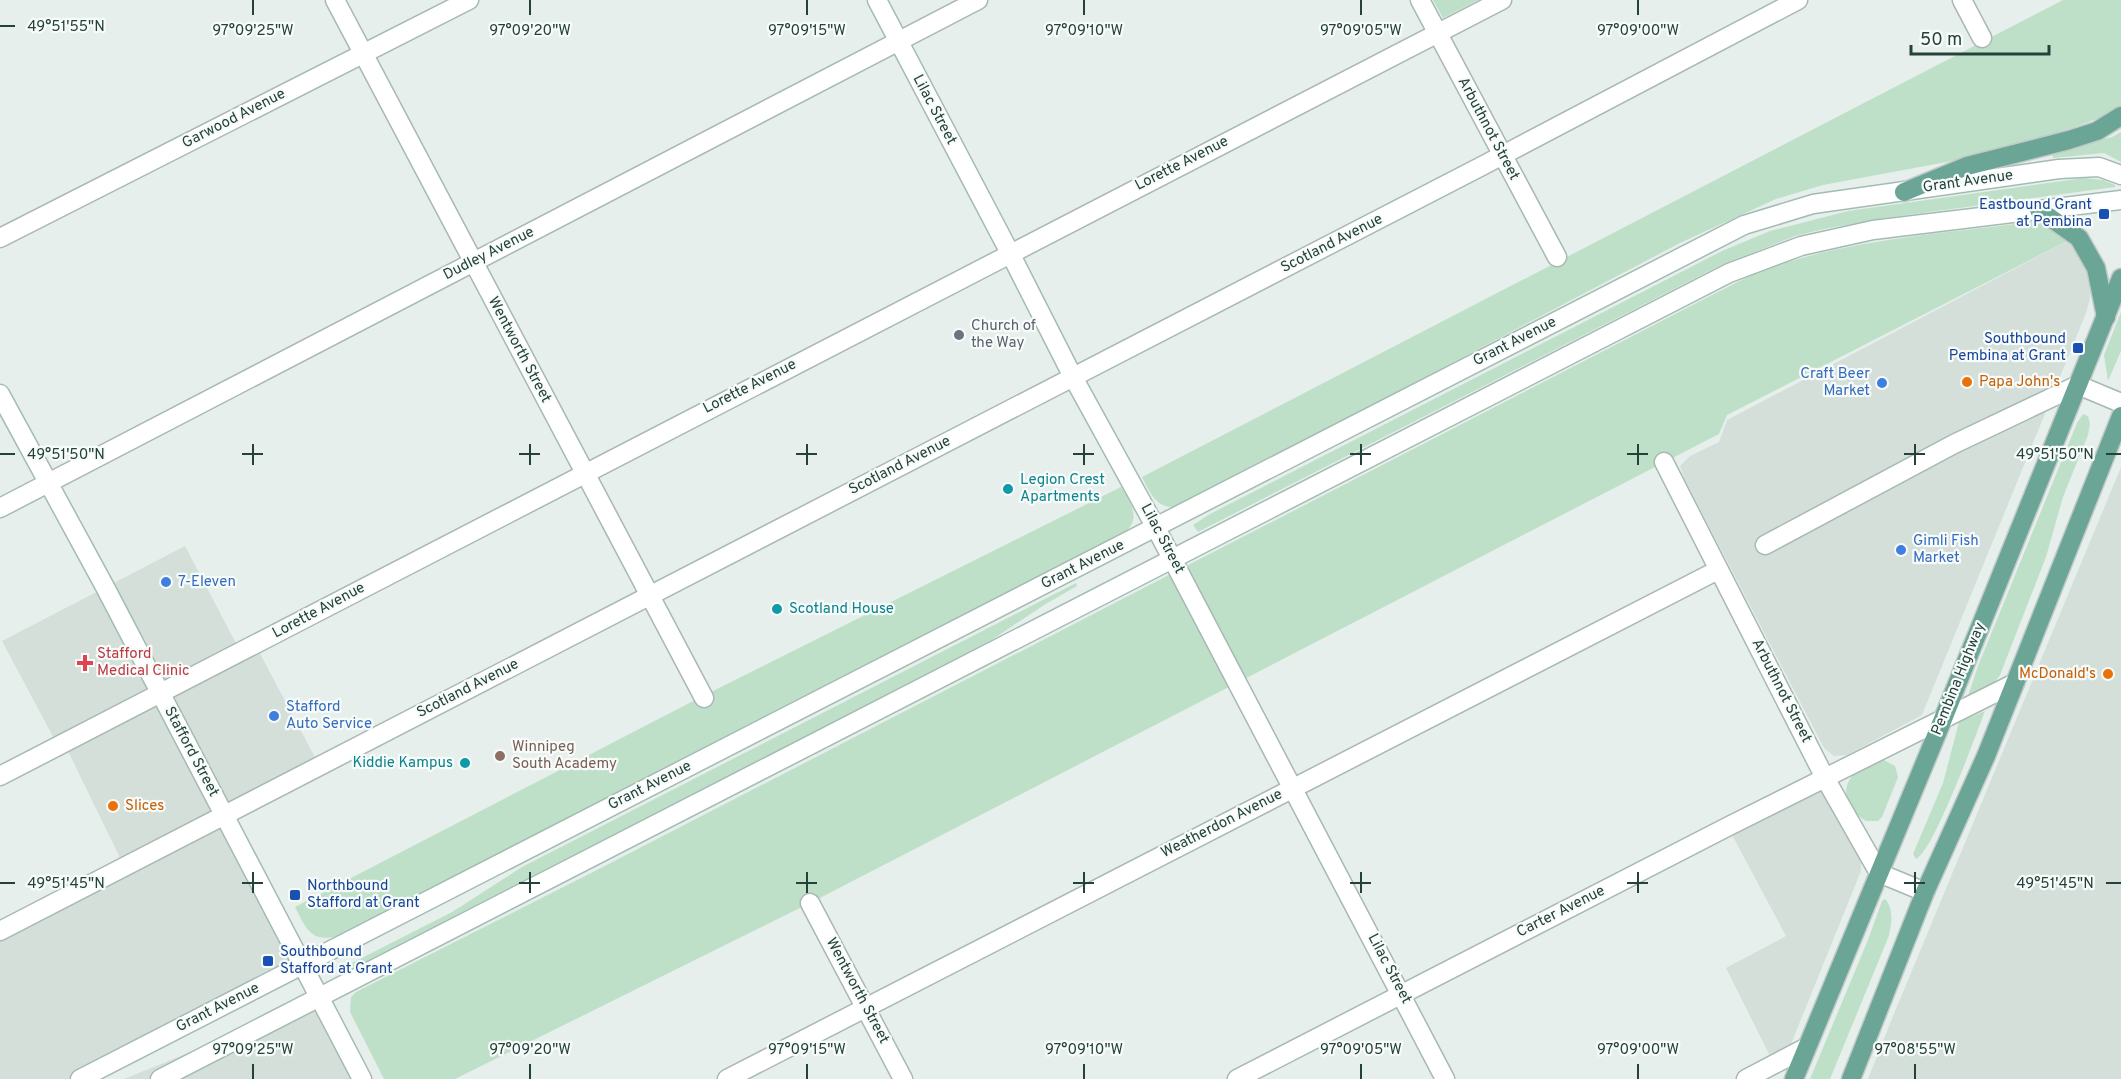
<svg xmlns="http://www.w3.org/2000/svg" width="2121" height="1079" font-family="Overpass,sans-serif">
	<style>
		.built { fill: #d4dfda }
		.green { fill: #bfe0c8 }
		.lines { fill: none; stroke-linecap: round; stroke-linejoin: round }
		.street-casing { stroke: #a8b8b2; stroke-width: 21 }
		.secondary-casing { stroke: #a4bbb3; stroke-width: 21 }
		.primary-casing { stroke: #c2cac8; stroke-width: 21 }
		.street { stroke: #fff; stroke-width: 18 }
		.secondary { stroke: #fff; stroke-width: 18 }
		.primary { stroke: #6aa596; stroke-width: 18 }
		.ticks { fill: none; stroke: #24423a; stroke-width: 2 }
		.transit-dot { fill: #1a4fb4; stroke: #f7fbf9; stroke-width: 2 }
		.worship-dot { fill: #6b7280; stroke: #f7fbf9; stroke-width: 2 }
		.food-dot { fill: #e8710a; stroke: #f7fbf9; stroke-width: 2 }
		.shop-dot { fill: #3f7fe0; stroke: #f7fbf9; stroke-width: 2 }
		.culture-dot { fill: #0f9aa8; stroke: #f7fbf9; stroke-width: 2 }
		.health-dot { fill: #e0444e; stroke: #f7fbf9; stroke-width: 2 }
		.education-dot { fill: #8d6e63; stroke: #f7fbf9; stroke-width: 2 }
		.labels { text-anchor: middle; dominant-baseline: central; stroke-width: 4.5; stroke-linejoin: round; paint-order: stroke }
		.street-label { font-size: 15px; fill: #24423a; stroke: #f7fbf9 }
		.transit-label { font-size: 15px; fill: #164399; stroke: #f7fbf9; text-anchor: end }
		.worship-label { font-size: 15px; fill: #5b616d; stroke: #f7fbf9; text-anchor: start }
		.shop-label { font-size: 15px; fill: #366cbe; stroke: #f7fbf9; text-anchor: start }
		.food-label { font-size: 15px; fill: #c56008; stroke: #f7fbf9; text-anchor: start }
		.culture-label { font-size: 15px; fill: #0d838f; stroke: #f7fbf9; text-anchor: start }
		.health-label { font-size: 15px; fill: #be3a42; stroke: #f7fbf9; text-anchor: start }
		.education-label { font-size: 15px; fill: #785e54; stroke: #f7fbf9; text-anchor: start }
		.ticks-label { font-size: 15px; text-anchor: middle; fill: #24423a; stroke: #f7fbf9; stroke-width: 4.5; stroke-linejoin: round; paint-order: stroke }
	</style>
	<rect width="100%" height="100%" fill="#e6efeb"/>
	<g class="built">
		<path d="M2069 240 2084 260 2089 277 2090 298 2086 313 1922 715 1847 755 1834 756 1824 748 1685 480 1680 466 1690 456 1719 442 1727 420Z"/>
		<path d="M2121 467V1079H1868L1891 1021Z"/>
		<path d="M185 546 240 651 255 644 319 765 224 815 302 965 80 1079H0V931L124 866 64 743 58 746 2 641Z"/>
		<path d="M1821 787 1861 862V871L1791 1044 1786 1049 1770 1056 1726 968 1786 936 1730 831Z"/>
		<path d="M319 997 362 1079H124L296 1009Z"/>
	</g>
	<g class="green">
		<path d="M1433 0H1478L1443 18Z"/>
		<path d="M2063 0H2121V105L2107 115 2072 128 1979 156 1823 185 1776 199 1680 243 1178 507C1156 509 1151 494 1142 477Z"/>
		<path d="M2121 132V162L2104 153 2053 158 2052 153 2112 137Z"/>
		<path d="M2083 178 2103 180 2115 185V187L1885 218 1824 229 1795 236 1719 266 1198 532 1193 525 1210 514 1722 251 1770 231 1848 211Z"/>
		<path d="M2031 222 2045 225 2069 240 1727 415 1719 434 810 903 455 1079H384L350 1012 351 997 356 992 595 871 1710 296C1728 287 1746 277 1764 270 1849 239 1941 234 2031 222Z"/>
		<path d="M2121 312V351L2108 381 2104 355Z"/>
		<path d="M2083 414 2088 416 2090 424 2088 435 2063 497 2046 557 2000 675 1993 685 1967 699 1978 666 2077 423Z"/>
		<path d="M1121 487C1130 502 1142 518 1125 532L338 936C310 943 306 928 295 907L701 697Z"/>
		<path d="M1076 583 1077 586 1044 605 981 647 350 970 341 971 346 966 452 912 522 867Z"/>
		<path d="M1985 711C1976 735 1933 852 1916 859L1913 854 1943 783 1959 722Z"/>
		<path d="M1884 760 1895 766 1898 777 1882 817 1878 821H1866C1830 799 1847 764 1884 760Z"/>
		<path d="M1885 899C1894 908 1892 926 1888 938L1830 1079H1810L1868 940 1882 901Z"/>
	</g>
	<g class="lines">
		<defs>
			<g id="street">
				<path d="M335 0 704 698"/>
				<path d="M1420 0 1557 257"/>
				<path d="M1962 0 1982 38"/>
				<path d="M0 238 469 0"/>
				<path d="M1664 462 1825 778 1879 873 1925 892"/>
				<path d="M0 508 978 0"/>
				<path d="M1156 528 1445 1079"/>
				<path d="M1765 545 1954 444 2078 385 2121 403"/>
				<path d="M0 776 1502 0"/>
				<path d="M810 903 903 1079"/>
				<path d="M0 931 1480 167 1798 0"/>
				<path d="M727 1079 1718 570"/>
				<path d="M1237 1079 1729 826 2015 683"/>
				<path d="M1746 1079 1807 1047"/>
			</g>
			<g id="secondary">
				<path d="M877 0 1010 253 1073 377 1156 528"/>
				<path d="M0 394 105 587 362 1079"/>
				<path d="M80 1079 1744 225 1813 204 2059 169 2099 167 2121 175"/>
				<path d="M160 1079 1729 273 1801 246 1873 230 2121 200"/>
			</g>
			<g id="primary">
				<path d="M1904 192 1967 166 2069 140 2097 131 2121 116"/>
				<path d="M2039 210 2079 238 2096 268 2106 317"/>
				<path d="M1794 1079 1943 719 2121 278"/>
				<path d="M1851 1079 1925 892 1986 756 2121 416"/>
			</g>
		</defs>
		<use href="#street" class="street-casing"/>
		<use href="#secondary" class="secondary-casing"/>
		<use href="#primary" class="primary-casing"/>
		<use href="#street" class="street"/>
		<use href="#secondary" class="secondary"/>
		<use href="#primary" class="primary"/>
	</g>
	<path class="ticks" d="M253 0V15M530 0V15M807 0V15M1084 0V15M1361 0V15M1638 0V15M0 26H15M253 444V465M530 444V465M807 444V465M1084 444V465M1361 444V465M1638 444V465M1915 444V465M0 454H15M242 454H263M519 454H540M796 454H817M1073 454H1094M1350 454H1371M1627 454H1648M1904 454H1925M2106 454H2121M253 872V893M530 872V893M807 872V893M1084 872V893M1361 872V893M1638 872V893M1915 872V893M0 883H15M242 883H263M519 883H540M796 883H817M1073 883H1094M1350 883H1371M1627 883H1648M1904 883H1925M2106 883H2121M253 1064V1079M530 1064V1079M807 1064V1079M1084 1064V1079M1361 1064V1079M1638 1064V1079M1915 1064V1079"/>
	<g class="transit-dot">
		<rect x="2098" y="208" width="12" height="12" rx="3"/>
		<rect x="2072" y="342" width="12" height="12" rx="3"/>
		<rect x="289" y="889" width="12" height="12" rx="3"/>
		<rect x="262" y="955" width="12" height="12" rx="3"/>
	</g>
	<circle class="worship-dot" cx="959" cy="335" r="6"/>
	<g class="food-dot">
		<circle cx="1967" cy="382" r="6"/>
		<circle cx="2108" cy="674" r="6"/>
		<circle cx="113" cy="806" r="6"/>
	</g>
	<g class="shop-dot">
		<circle cx="1882" cy="383" r="6"/>
		<circle cx="1901" cy="550" r="6"/>
		<circle cx="166" cy="582" r="6"/>
		<circle cx="274" cy="716" r="6"/>
	</g>
	<g class="culture-dot">
		<circle cx="1008" cy="489" r="6"/>
		<circle cx="777" cy="609" r="6"/>
		<circle cx="465" cy="763" r="6"/>
	</g>
	<path class="health-dot" d="M82 654h6v6h6v6h-6v6h-6v-6h-6v-6h6z"/>
	<circle class="education-dot" cx="500" cy="756" r="6"/>
	<g class="labels">
		<g class="street-label">
			<text transform="translate(934 110) rotate(62)">Lilac Street</text>
			<text transform="translate(234 119) rotate(-27)">Garwood Avenue</text>
			<text transform="translate(1488 129) rotate(62)">Arbuthnot Street</text>
			<text transform="translate(1182 164) rotate(-27)">Lorette Avenue</text>
			<text transform="translate(1968 182) rotate(-8)">Grant Avenue</text>
			<text transform="translate(1332 244) rotate(-27)">Scotland Avenue</text>
			<text transform="translate(489 254) rotate(-27)">Dudley Avenue</text>
			<text transform="translate(1515 342) rotate(-27)">Grant Avenue</text>
			<text transform="translate(519 350) rotate(62)">Wentworth Street</text>
			<text transform="translate(750 387) rotate(-27)">Lorette Avenue</text>
			<text transform="translate(900 466) rotate(-27)">Scotland Avenue</text>
			<text transform="translate(1162 539) rotate(62)">Lilac Street</text>
			<text transform="translate(1083 565) rotate(-27)">Grant Avenue</text>
			<text transform="translate(319 611) rotate(-28)">Lorette Avenue</text>
			<text transform="translate(1959 679) rotate(-68)">Pembina Highway</text>
			<text transform="translate(468 689) rotate(-27)">Scotland Avenue</text>
			<text transform="translate(1781 691) rotate(63)">Arbuthnot Street</text>
			<text transform="translate(191 752) rotate(62)">Stafford Street</text>
			<text transform="translate(650 786) rotate(-27)">Grant Avenue</text>
			<text transform="translate(1222 824) rotate(-27)">Weatherdon Avenue</text>
			<text transform="translate(1561 912) rotate(-27)">Carter Avenue</text>
			<text transform="translate(1389 969) rotate(62)">Lilac Street</text>
			<text transform="translate(857 991) rotate(62)">Wentworth Street</text>
			<text transform="translate(218 1008) rotate(-27)">Grant Avenue</text>
		</g>
		<g class="transit-label">
			<text x="2092" y="205">Eastbound Grant<tspan x="2092" dy="17">at Pembina</tspan></text>
			<text x="2066" y="339">Southbound<tspan x="2066" dy="17">Pembina at Grant</tspan></text>
			<text x="307" y="886" text-anchor="start">Northbound<tspan x="307" dy="17">Stafford at Grant</tspan></text>
			<text x="280" y="952" text-anchor="start">Southbound<tspan x="280" dy="17">Stafford at Grant</tspan></text>
		</g>
		<g class="worship-label">
			<text x="971" y="326">Church of<tspan x="971" dy="17">the Way</tspan></text>
		</g>
		<g class="shop-label">
			<text x="1870" y="374" text-anchor="end">Craft Beer<tspan x="1870" dy="17">Market</tspan></text>
			<text x="1913" y="541">Gimli Fish<tspan x="1913" dy="17">Market</tspan></text>
			<text x="178" y="582">7-Eleven</text>
			<text x="286" y="707">Stafford<tspan x="286" dy="17">Auto Service</tspan></text>
		</g>
		<g class="food-label">
			<text x="1979" y="382">Papa John's</text>
			<text x="2096" y="674" text-anchor="end">McDonald's</text>
			<text x="125" y="806">Slices</text>
		</g>
		<g class="culture-label">
			<text x="1020" y="480">Legion Crest<tspan x="1020" dy="17">Apartments</tspan></text>
			<text x="789" y="609">Scotland House</text>
			<text x="453" y="763" text-anchor="end">Kiddie Kampus</text>
		</g>
		<g class="health-label">
			<text x="97" y="654">Stafford<tspan x="97" dy="17">Medical Clinic</tspan></text>
		</g>
		<g class="education-label">
			<text x="512" y="747">Winnipeg<tspan x="512" dy="17">South Academy</tspan></text>
		</g>
	</g>
	<g class="ticks-label">
		<text x="66" y="31">49°51'55"N</text>
		<text x="253" y="35">97°09'25"W</text>
		<text x="530" y="35">97°09'20"W</text>
		<text x="807" y="35">97°09'15"W</text>
		<text x="1084" y="35">97°09'10"W</text>
		<text x="1361" y="35">97°09'05"W</text>
		<text x="1638" y="35">97°09'00"W</text>
		<text x="66" y="459">49°51'50"N</text>
		<text x="2055" y="459">49°51'50"N</text>
		<text x="66" y="888">49°51'45"N</text>
		<text x="2055" y="888">49°51'45"N</text>
		<text x="253" y="1054">97°09'25"W</text>
		<text x="530" y="1054">97°09'20"W</text>
		<text x="807" y="1054">97°09'15"W</text>
		<text x="1084" y="1054">97°09'10"W</text>
		<text x="1361" y="1054">97°09'05"W</text>
		<text x="1638" y="1054">97°09'00"W</text>
		<text x="1915" y="1054">97°08'55"W</text>
	</g>
	<path d="M1911 45v9h138v-9" fill="none" stroke="#24423a" stroke-width="3"/>
	<text x="1920" y="45" font-size="18" fill="#24423a" stroke="#f7fbf9" stroke-width="4.5" paint-order="stroke">50 m</text>
</svg>
